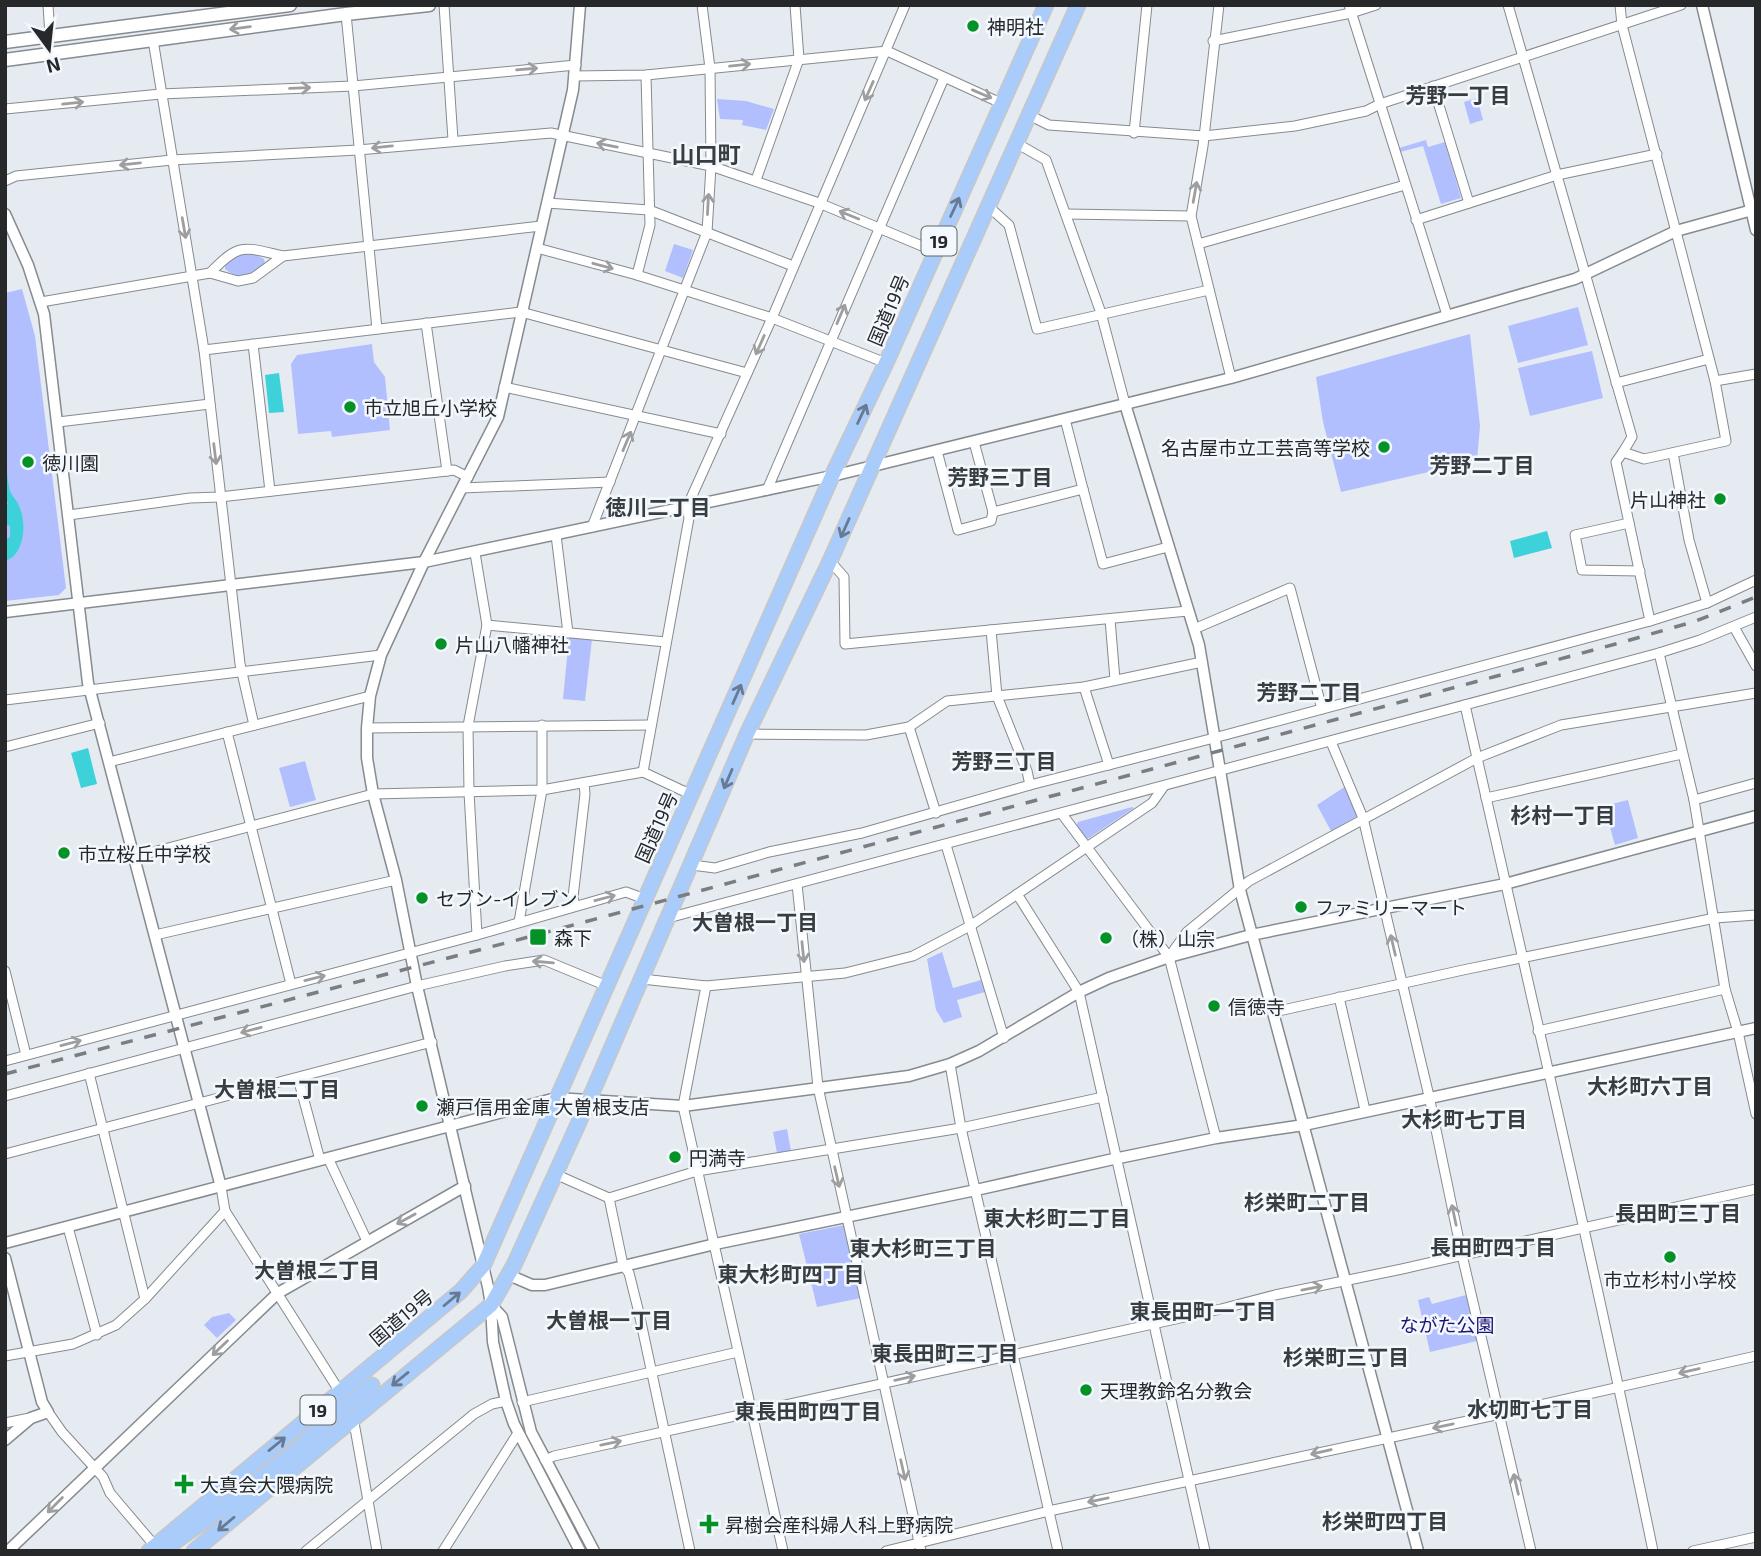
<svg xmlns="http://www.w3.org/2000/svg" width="1761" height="1556" font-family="'Exo 2','Noto Sans JP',sans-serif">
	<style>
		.green { fill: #b2bfff }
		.water { fill: #3dd1da }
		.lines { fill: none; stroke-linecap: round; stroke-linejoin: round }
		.minor-casing { stroke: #858b8f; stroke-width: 11 }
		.tertiary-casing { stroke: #858b8f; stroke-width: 13 }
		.secondary-casing { stroke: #858b8f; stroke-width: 15 }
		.trunk-casing { stroke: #c7c7c8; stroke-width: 17 }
		.minor { stroke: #fff; stroke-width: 9 }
		.tertiary { stroke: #fff; stroke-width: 10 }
		.secondary { stroke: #fff; stroke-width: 12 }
		.trunk { stroke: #aaccfa; stroke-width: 14 }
		.rail { stroke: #7a7d81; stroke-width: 3.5; stroke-dasharray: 12 12; stroke-linecap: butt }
		.oneway { stroke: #9d9e9f }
		.oneway2 { stroke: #687a92 }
		.poi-dot { fill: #049226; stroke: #f2f8fd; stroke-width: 2.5 }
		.labels { text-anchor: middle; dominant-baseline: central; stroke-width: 5; stroke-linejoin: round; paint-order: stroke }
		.shield { fill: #f2f8fd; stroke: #636669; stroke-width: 2 }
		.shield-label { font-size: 18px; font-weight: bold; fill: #26282a }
		.poi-label { font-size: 19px; fill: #26282a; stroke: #f2f8fd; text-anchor: start }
		.street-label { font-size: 19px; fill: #26282a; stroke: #f2f8fd }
		.park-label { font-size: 19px; fill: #1b1271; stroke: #f2f8fd }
		.neighbourhood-label { font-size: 21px; font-weight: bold; fill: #383d41; stroke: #f2f8fd }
		.quarter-label { font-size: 23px; font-weight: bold; fill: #383d41; stroke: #f2f8fd }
	</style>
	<rect width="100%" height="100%" fill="#e5ebf0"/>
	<g class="green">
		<path d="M1477 98 1483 120 1470 124 1464 102Z"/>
		<path d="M717 99 746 101 774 109 766 130 742 125 743 120 720 119Z"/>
		<path d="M1426 140 1428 147 1445 142 1461 198 1441 204 1423 146 1400 152 1399 148Z"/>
		<path d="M674 244 693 250 683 278 665 271Z"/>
		<path d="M253 253 264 259 265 264C252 274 239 281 225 269V264L234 256Z"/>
		<path d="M22 289 35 336 66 588 59 595 5 601V293Z"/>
		<path d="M1578 307 1588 345 1518 363 1508 326Z"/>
		<path d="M1470 334 1480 426 1477 461 1341 492 1323 422 1316 377Z"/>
		<path d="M372 344 374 362 385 377 390 430 332 437 331 431 298 434 291 364 297 355Z"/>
		<path d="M1592 351 1603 398 1530 416 1518 368Z"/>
		<path d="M569 637 592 639 585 701 563 699Z"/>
		<path d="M305 761 316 800 290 807 279 768Z"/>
		<path d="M1346 786 1357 813 1356 817 1331 831 1317 805Z"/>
		<path d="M1628 800 1638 838 1615 845 1604 806Z"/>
		<path d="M1132 807 1134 808 1089 838 1084 839 1076 826 1078 822Z"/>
		<path d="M942 952 953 988 981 980 985 992 957 1000 962 1017 944 1023 936 1010 927 959Z"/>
		<path d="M787 1129 791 1151 777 1153 773 1132Z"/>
		<path d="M845 1225 861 1298 817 1307 799 1234Z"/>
		<path d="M1466 1295 1477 1341 1430 1352 1418 1300 1429 1297 1432 1304Z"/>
		<path d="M229 1313 236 1320 217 1338 204 1325 212 1317Z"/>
	</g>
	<g class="water">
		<path d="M279 373 284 412 269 413 265 375Z"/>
		<path d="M5 452C8 463 6 475 9 486 10 496 16 498 19 506 27 522 25 555 5 561V540L10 537V526L5 524V508L8 503 5 497Z"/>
		<path d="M1547 531 1552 548 1514 558 1510 541Z"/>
		<path d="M88 748 97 784 81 788 71 753Z"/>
	</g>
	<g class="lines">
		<defs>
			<g id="minor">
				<path d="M48 5 50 36"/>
				<path d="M444 5 453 140"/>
				<path d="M1219 5 1203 146 1191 216 1231 378"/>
				<path d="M1349 5 1447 315"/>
				<path d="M1508 5 1632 437 1623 452"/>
				<path d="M1620 5 1622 25 1715 381 1726 441 1644 459 1623 452 1616 462 1650 621"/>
				<path d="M346 14 377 329"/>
				<path d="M153 40 204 350 240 664 254 725"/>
				<path d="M1213 41 1351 13 1376 5"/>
				<path d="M574 76 646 75 887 51 1003 104"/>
				<path d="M1433 86 1469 203"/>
				<path d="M5 109 161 94 353 86 576 65"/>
				<path d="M1029 115 1049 125 1204 136 1295 126 1366 111 1380 104 1681 5"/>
				<path d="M1134 133 1147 5"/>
				<path d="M1016 143 1046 160 1101 313 1125 404"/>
				<path d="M756 180 799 59 795 5"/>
				<path d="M5 181 16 176 172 160 358 150 551 133 711 166 819 203 934 251"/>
				<path d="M547 203 649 210 793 266"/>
				<path d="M988 206 1009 225 1037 329 1209 290"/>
				<path d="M1066 214 1191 216"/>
				<path d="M1416 220 1557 175 1657 154"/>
				<path d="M1198 244 1405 185"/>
				<path d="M537 248 637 275 772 318 886 363"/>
				<path d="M210 273C240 242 243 247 283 256L541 226"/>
				<path d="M637 275 650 225 646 75"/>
				<path d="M41 302 210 273 238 281 253 278 283 256"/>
				<path d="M426 323 447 471"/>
				<path d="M253 344 270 491"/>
				<path d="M204 350 521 312 747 373"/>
				<path d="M1715 381 1756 374"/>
				<path d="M1616 383 1709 359"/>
				<path d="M504 387 721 434"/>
				<path d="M58 422 210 404"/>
				<path d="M937 451 958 530 991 521 993 512 974 442"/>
				<path d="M1673 453 1689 540 1707 603"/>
				<path d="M462 488 610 482"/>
				<path d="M1083 489 1103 564 1168 547"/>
				<path d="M767 490 944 78"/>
				<path d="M993 512 1083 489 1065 419"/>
				<path d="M69 515 190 498 220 497 447 471 454 470 468 477"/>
				<path d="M1629 523 1575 535 1582 570 1640 571"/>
				<path d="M592 527 707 232 711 166 710 68 702 5"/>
				<path d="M556 535 568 633"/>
				<path d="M475 553 487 625 468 726 469 792 477 935"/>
				<path d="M830 561 844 577 845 644 1188 611"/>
				<path d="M1110 619 1115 680"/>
				<path d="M487 625 666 642"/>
				<path d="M1734 627 1756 666"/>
				<path d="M1194 629 1290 588 1322 709"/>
				<path d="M991 630 997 696 1027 771 1030 785"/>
				<path d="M1659 653 1694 800 1725 989 1738 1032 1756 1114"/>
				<path d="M1084 687 1109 765"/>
				<path d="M5 700 381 655"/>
				<path d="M1465 705C1529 987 1595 1268 1653 1551"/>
				<path d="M909 727 936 813"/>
				<path d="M367 728 651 725"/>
				<path d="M227 732 291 984"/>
				<path d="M747 734 866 735 909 727 947 701 1084 687 1202 662"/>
				<path d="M1331 742 1363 818 1429 1096 1462 1255 1531 1551"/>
				<path d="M5 747 100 723"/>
				<path d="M109 762 370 696"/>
				<path d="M643 772 689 518 687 507 772 318 905 5"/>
				<path d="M1486 798 1682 754"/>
				<path d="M1694 800 1756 783"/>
				<path d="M1062 814 1169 957 1216 1138"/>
				<path d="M946 845 1004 1038"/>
				<path d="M134 857 373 794 542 790 643 772 692 795"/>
				<path d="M692 865 715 868 769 852 862 833 1030 785 1214 738 1650 621 1707 603 1756 580"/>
				<path d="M797 884 818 1087 921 1551"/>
				<path d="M1017 894 1079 992 1205 1551"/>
				<path d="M575 906 573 897 585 794 584 783"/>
				<path d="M668 918 1659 653 1700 640 1756 617"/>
				<path d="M519 922 542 790V725"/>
				<path d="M155 935 396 880"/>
				<path d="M1169 957 1187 932 1249 881 1477 758 1561 725 1756 693"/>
				<path d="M5 971 26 1055"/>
				<path d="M642 979 706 986 845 973 913 956 970 926 1152 803 1164 786"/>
				<path d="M706 986 683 1106 783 1551"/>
				<path d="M1339 997 1365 1110"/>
				<path d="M1274 1012 1463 970 1715 918 1756 915"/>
				<path d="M1538 1031 1725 989"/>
				<path d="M5 1061 477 935 626 892 645 899"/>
				<path d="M950 1064 961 1128 1058 1551"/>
				<path d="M89 1073 145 1299"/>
				<path d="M298 1078 320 1160"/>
				<path d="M5 1096 417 986 505 966 544 960 607 986"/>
				<path d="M5 1154 432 1042"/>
				<path d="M328 1158 367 1241"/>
				<path d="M555 1174 609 1198 697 1171 961 1128 1103 1097"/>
				<path d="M609 1198 623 1265 629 1273 639 1313 690 1551"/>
				<path d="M225 1211 340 1392"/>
				<path d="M68 1227 97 1335"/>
				<path d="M5 1356 73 1344 116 1325 145 1299 225 1211 221 1187"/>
				<path d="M522 1402 738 1352"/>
				<path d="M48 1412 62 1432 103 1477 110 1493 155 1546"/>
				<path d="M353 1417 377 1551"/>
				<path d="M5 1423 30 1418"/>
				<path d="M545 1460 554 1456 1221 1309 1275 1295 1402 1269 1756 1189"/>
				<path d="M306 1551 474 1414 492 1404 506 1401"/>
				<path d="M443 1551 518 1433"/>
				<path d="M886 1551 1049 1511 1500 1414 1756 1356"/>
				<path d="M1693 1551 1756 1537"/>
			</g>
			<g id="tertiary">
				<path d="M1702 5 1756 230"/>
				<path d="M5 214 28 265 44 314 88 683 221 1187"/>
				<path d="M1125 404 1199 645 1240 890 1418 1551"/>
				<path d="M5 612 424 562 832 476 1231 378 1575 279 1676 231 1756 209"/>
				<path d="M5 1243 556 1098 683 1106 909 1076 950 1064 979 1051 1079 992 1109 978 1169 957 1251 935 1505 884 1756 816"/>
				<path d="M5 1258 42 1402 48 1412 31 1418 5 1440"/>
				<path d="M509 1275 532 1285H545L715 1244 976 1190 1109 1160 1216 1138 1304 1125 1756 1028"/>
				<path d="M491 1305 502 1317 531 1432 594 1551"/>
				<path d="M8 1551 278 1293 465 1186"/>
				<path d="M580 1551 514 1424 506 1401 493 1342 491 1305 488 1287 417 986 396 880 373 794 367 758V728L370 696 381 655 424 562 498 417 573 90 580 5"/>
			</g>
			<g id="secondary">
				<path d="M5 42 290 5"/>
				<path d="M5 60 346 14 429 5"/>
			</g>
			<g id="trunk">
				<path d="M286 1460 325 1423 372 1385"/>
				<path d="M166 1548 226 1506 292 1453"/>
				<path d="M149 1551 461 1291 483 1266 832 476 886 363 1046 5"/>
				<path d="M194 1551 491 1305 514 1265 589 1100 747 734 830 561 1078 5"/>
			</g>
		</defs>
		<use href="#minor" class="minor-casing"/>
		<use href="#tertiary" class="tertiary-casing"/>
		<use href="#secondary" class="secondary-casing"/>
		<use href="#trunk" class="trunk-casing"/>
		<use href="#minor" class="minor"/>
		<use href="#tertiary" class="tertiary"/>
		<use href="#secondary" class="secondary"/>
		<use href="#trunk" class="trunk"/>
		<path class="rail" d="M5 1074 540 934 1623 642 1696 621 1756 597"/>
	</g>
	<defs><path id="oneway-shaft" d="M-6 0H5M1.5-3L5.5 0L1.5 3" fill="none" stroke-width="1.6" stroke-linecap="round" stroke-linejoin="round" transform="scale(1.75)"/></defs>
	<g class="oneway">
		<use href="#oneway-shaft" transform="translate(240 28) rotate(172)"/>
		<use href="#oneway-shaft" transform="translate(740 65) rotate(-6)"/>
		<use href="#oneway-shaft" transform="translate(527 69) rotate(-5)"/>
		<use href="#oneway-shaft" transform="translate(300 88) rotate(-2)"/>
		<use href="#oneway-shaft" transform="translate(869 91) rotate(114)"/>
		<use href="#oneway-shaft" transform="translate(982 94) rotate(23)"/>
		<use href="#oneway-shaft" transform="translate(73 103) rotate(-6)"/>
		<use href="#oneway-shaft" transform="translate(607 145) rotate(-169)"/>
		<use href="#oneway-shaft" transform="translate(382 147) rotate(174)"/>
		<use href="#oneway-shaft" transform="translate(130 164) rotate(174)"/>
		<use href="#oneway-shaft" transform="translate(1195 192) rotate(-80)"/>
		<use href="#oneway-shaft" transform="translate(708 204) rotate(-87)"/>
		<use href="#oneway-shaft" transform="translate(849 215) rotate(-158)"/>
		<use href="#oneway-shaft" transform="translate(184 228) rotate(80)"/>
		<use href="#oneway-shaft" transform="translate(603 266) rotate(15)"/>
		<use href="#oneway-shaft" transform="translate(841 314) rotate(-67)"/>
		<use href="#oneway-shaft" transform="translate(760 345) rotate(114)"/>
		<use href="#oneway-shaft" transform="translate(627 441) rotate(-67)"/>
		<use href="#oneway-shaft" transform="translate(215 454) rotate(83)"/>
		<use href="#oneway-shaft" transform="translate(605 898) rotate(-15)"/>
		<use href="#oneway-shaft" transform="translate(1393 945) rotate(-103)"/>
		<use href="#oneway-shaft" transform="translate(803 952) rotate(84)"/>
		<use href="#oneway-shaft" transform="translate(543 962) rotate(-175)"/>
		<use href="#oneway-shaft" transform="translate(315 978) rotate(-14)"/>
		<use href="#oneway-shaft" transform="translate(251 1030) rotate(165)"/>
		<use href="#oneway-shaft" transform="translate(71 1043) rotate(-15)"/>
		<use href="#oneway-shaft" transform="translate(837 1177) rotate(77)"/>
		<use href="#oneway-shaft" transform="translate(1454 1215) rotate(-102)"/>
		<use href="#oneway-shaft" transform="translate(406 1219) rotate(151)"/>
		<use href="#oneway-shaft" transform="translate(1312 1288) rotate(-11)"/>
		<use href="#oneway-shaft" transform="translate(220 1348) rotate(136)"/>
		<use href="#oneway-shaft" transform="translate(1689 1371) rotate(167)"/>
		<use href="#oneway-shaft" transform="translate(905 1378) rotate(-13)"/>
		<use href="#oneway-shaft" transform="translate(1443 1426) rotate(168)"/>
		<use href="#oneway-shaft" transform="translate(611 1443) rotate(-12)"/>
		<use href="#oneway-shaft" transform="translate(1321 1452) rotate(167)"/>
		<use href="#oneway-shaft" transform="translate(903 1470) rotate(77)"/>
		<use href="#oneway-shaft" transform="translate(1516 1484) rotate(-103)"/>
		<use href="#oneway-shaft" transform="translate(1098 1500) rotate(168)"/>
		<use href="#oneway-shaft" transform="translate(55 1505) rotate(135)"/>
	</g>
	<g class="oneway2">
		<use href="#oneway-shaft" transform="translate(955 207) rotate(-65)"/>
		<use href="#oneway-shaft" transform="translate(862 414) rotate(-65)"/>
		<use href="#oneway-shaft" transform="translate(845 528) rotate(114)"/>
		<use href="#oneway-shaft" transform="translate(737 694) rotate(-66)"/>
		<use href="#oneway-shaft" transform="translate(728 779) rotate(113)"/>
		<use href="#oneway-shaft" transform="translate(452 1299) rotate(-40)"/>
		<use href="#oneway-shaft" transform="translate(400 1379) rotate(141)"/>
		<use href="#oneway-shaft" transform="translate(277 1444) rotate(-39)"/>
		<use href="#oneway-shaft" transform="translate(226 1524) rotate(140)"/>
	</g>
	<g class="poi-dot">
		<circle cx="973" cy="26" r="7"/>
		<circle cx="350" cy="407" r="7"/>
		<circle cx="1384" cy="447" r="7"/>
		<circle cx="28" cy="462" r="7"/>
		<circle cx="1720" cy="499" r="7"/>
		<circle cx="441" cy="644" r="7"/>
		<circle cx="64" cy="853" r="7"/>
		<circle cx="422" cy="898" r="7"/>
		<circle cx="1301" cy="907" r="7"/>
		<rect x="529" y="928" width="18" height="18" rx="3.5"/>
		<circle cx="1106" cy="938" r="7"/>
		<circle cx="1214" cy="1006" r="7"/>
		<circle cx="422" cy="1106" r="7"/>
		<circle cx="675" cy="1157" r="7"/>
		<circle cx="1670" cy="1257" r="7"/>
		<circle cx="1086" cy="1390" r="7"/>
		<path d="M180.5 1473.5h7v7h7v7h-7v7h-7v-7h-7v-7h7z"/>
		<path d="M705.5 1513.5h7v7h7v7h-7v7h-7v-7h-7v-7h7z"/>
	</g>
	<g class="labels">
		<g class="shield">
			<rect x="921.5" y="226.5" width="35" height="29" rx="5"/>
			<rect x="300.5" y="1395.5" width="35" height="29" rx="5"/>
		</g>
		<g class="shield-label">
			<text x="939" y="241">19</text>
			<text x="318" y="1410">19</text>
		</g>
		<g class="poi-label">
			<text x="987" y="26">神明社</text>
			<text x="364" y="407">市立旭丘小学校</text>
			<text x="1370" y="447" text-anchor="end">名古屋市立工芸高等学校</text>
			<text x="42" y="462">徳川園</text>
			<text x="1706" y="499" text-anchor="end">片山神社</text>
			<text x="455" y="644">片山八幡神社</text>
			<text x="78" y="853">市立桜丘中学校</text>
			<text x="436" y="898">セブン-イレブン</text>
			<text x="1315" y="907">ファミリーマート</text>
			<text x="554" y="937">森下</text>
			<text x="1120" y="938">（株）山宗</text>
			<text x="1228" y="1006">信徳寺</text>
			<text x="436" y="1106">瀬戸信用金庫 大曽根支店</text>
			<text x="689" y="1157">円満寺</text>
			<text x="1670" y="1279" text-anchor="middle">市立杉村小学校</text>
			<text x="1100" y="1390">天理教鈴名分教会</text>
			<text x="200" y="1484">大真会大隈病院</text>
			<text x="725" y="1524">昇樹会産科婦人科上野病院</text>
		</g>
		<g class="street-label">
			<text transform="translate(888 310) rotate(-67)">国道19号</text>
			<text transform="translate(656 827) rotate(-66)">国道19号</text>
			<text transform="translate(401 1317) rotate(-40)">国道19号</text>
		</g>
		<g class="park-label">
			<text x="1447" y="1324">ながた公園</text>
		</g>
		<g class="neighbourhood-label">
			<text x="1458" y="94">芳野一丁目</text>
			<text x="1482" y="464">芳野二丁目</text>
			<text x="1000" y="476">芳野三丁目</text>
			<text x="658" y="506">徳川二丁目</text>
			<text x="1309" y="691">芳野二丁目</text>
			<text x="1004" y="760">芳野三丁目</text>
			<text x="1563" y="814">杉村一丁目</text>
			<text x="755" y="921">大曽根一丁目</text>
			<text x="1650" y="1085">大杉町六丁目</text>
			<text x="277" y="1088">大曽根二丁目</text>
			<text x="1464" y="1118">大杉町七丁目</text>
			<text x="1307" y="1201">杉栄町二丁目</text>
			<text x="1678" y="1212">長田町三丁目</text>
			<text x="1057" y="1217">東大杉町二丁目</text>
			<text x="1493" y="1246">長田町四丁目</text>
			<text x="923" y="1247">東大杉町三丁目</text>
			<text x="317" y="1269">大曽根二丁目</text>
			<text x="791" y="1273">東大杉町四丁目</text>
			<text x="1203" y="1310">東長田町一丁目</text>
			<text x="609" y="1319">大曽根一丁目</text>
			<text x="945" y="1352">東長田町三丁目</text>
			<text x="1346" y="1356">杉栄町三丁目</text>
			<text x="1530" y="1408">水切町七丁目</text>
			<text x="808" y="1410">東長田町四丁目</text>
			<text x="1385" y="1520">杉栄町四丁目</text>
		</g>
		<g class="quarter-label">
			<text x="706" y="154">山口町</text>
		</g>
	</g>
	<rect width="1761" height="1556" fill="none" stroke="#26282a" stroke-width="14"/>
	<g transform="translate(49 49) rotate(165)" stroke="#f2f8fd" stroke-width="5" paint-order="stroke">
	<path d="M0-5L12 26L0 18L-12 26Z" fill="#26282a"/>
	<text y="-10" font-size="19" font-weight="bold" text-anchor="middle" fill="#26282a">N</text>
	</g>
</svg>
